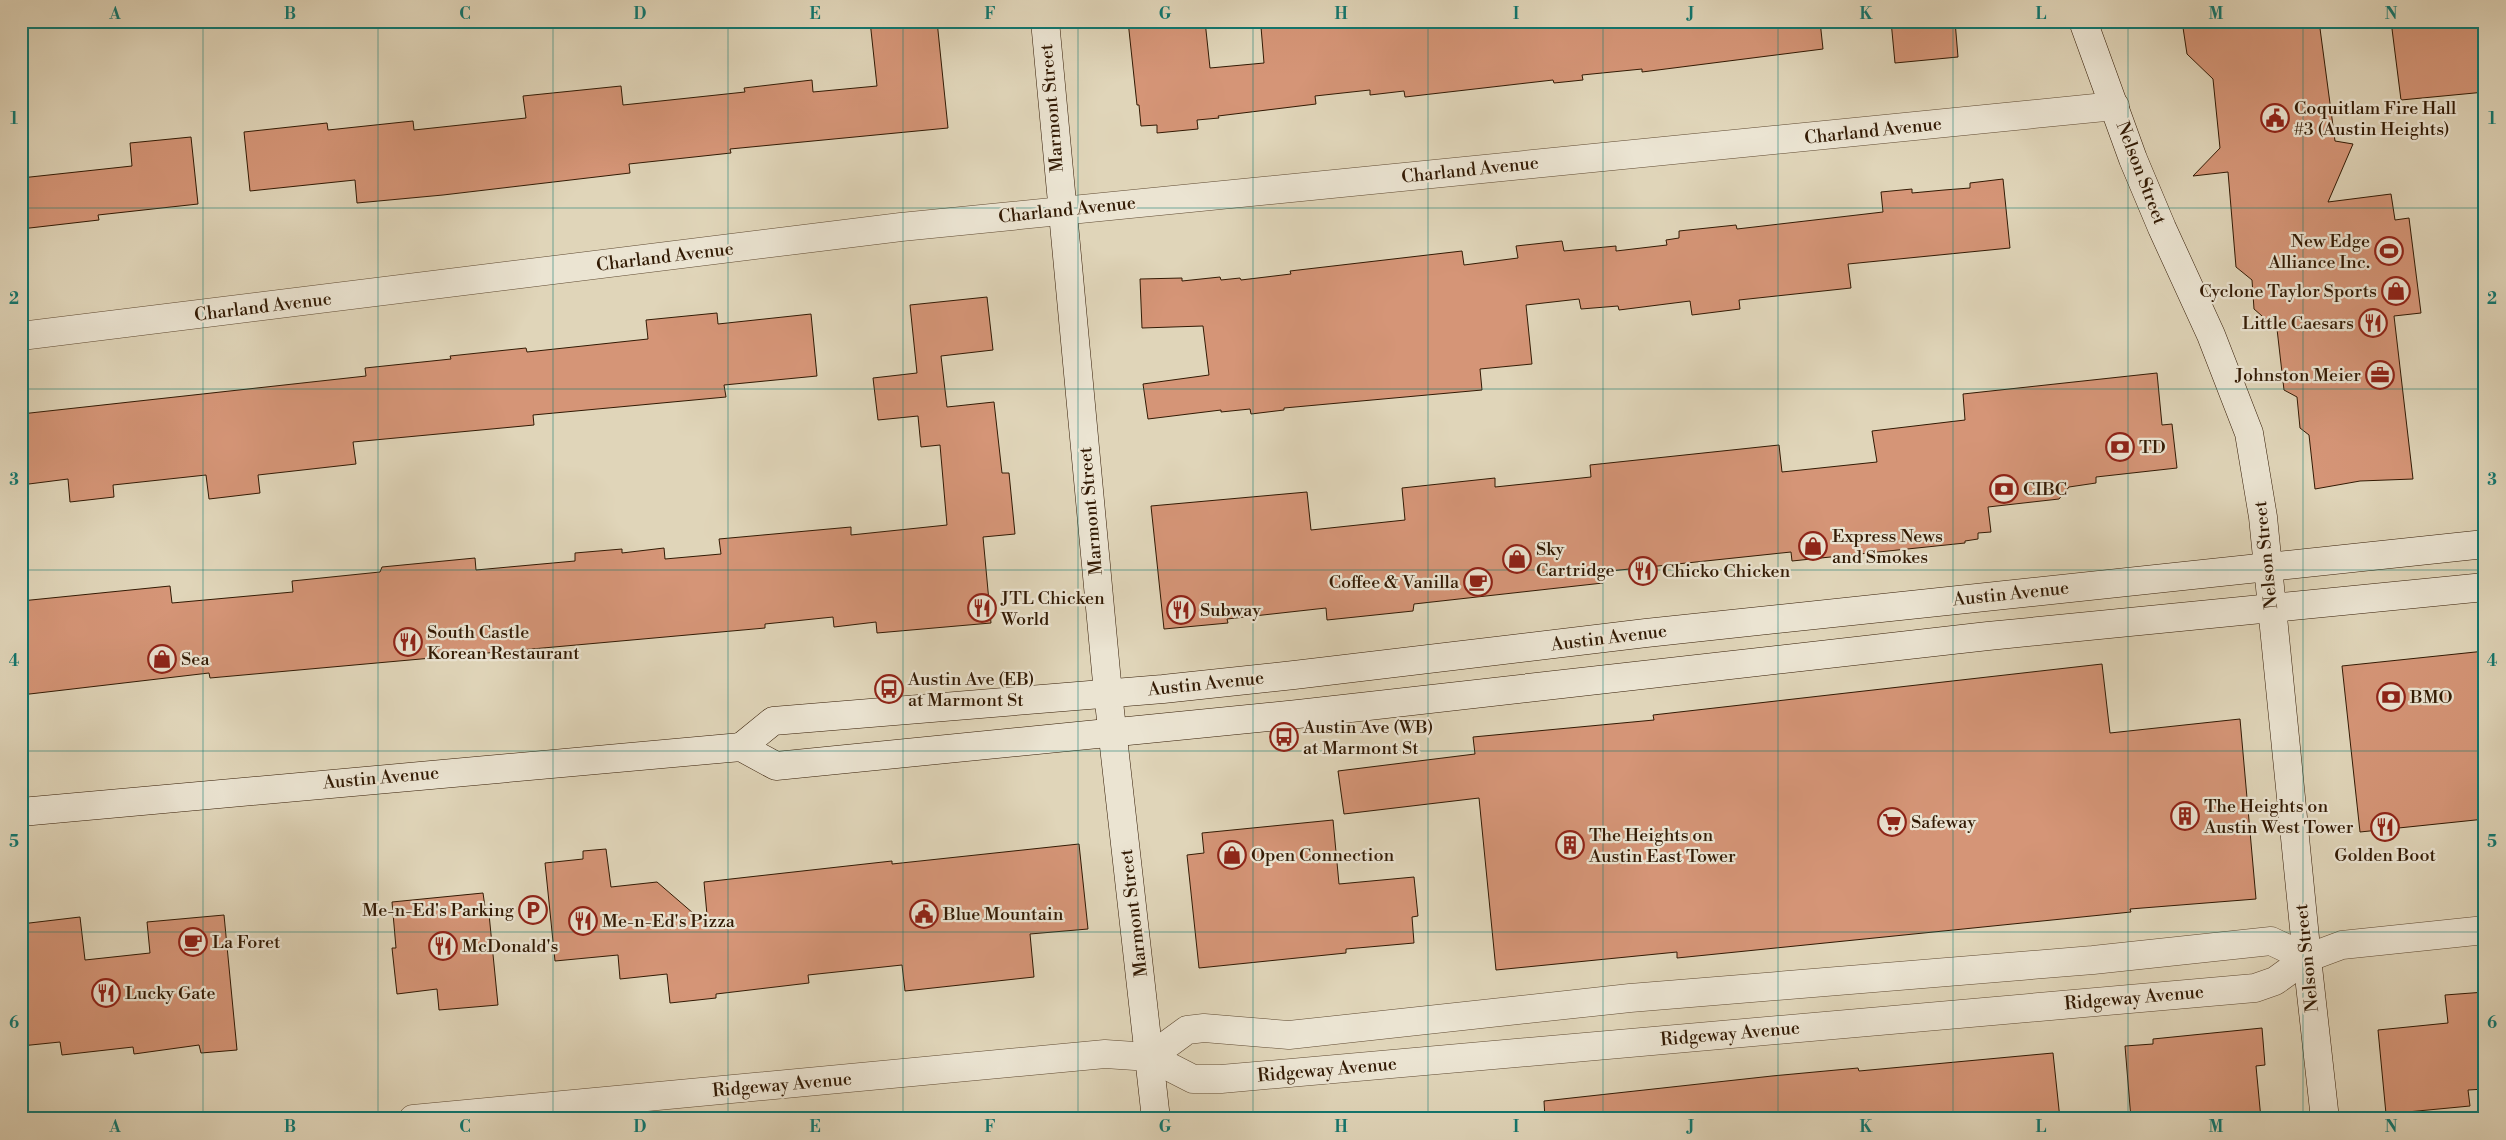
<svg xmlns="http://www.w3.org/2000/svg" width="2506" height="1140" font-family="'Libre Bodoni',serif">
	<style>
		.building { fill: #d59577; stroke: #321a04 }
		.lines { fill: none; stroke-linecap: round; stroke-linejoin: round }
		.street-casing { stroke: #5e4931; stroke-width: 29 }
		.secondary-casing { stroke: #321a04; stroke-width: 29 }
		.street { stroke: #ebe4d2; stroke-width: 28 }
		.secondary { stroke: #ebe4d2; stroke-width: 28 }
		.grid { fill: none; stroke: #0f766e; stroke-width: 1; stroke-opacity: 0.55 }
		.labels { text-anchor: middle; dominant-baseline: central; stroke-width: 4.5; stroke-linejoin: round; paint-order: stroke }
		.street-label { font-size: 18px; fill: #321a04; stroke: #ebe4d2 }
		.poi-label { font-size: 18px; fill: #321a04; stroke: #ebe4d2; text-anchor: start }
		.neatline { fill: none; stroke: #0f766e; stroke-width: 2 }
		.grid-label { font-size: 16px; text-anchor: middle; font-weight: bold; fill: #0f766e }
	</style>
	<rect width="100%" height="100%" fill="#e0d5b9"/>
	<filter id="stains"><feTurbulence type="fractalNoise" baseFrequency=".004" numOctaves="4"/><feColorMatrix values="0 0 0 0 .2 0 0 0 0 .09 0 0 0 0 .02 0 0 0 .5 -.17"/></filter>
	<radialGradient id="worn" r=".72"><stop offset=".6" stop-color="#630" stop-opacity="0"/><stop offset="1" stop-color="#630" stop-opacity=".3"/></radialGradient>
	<g class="building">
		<path d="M870 21H937L948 128 730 149 731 153 629 164 630 173 443 195 357 203 355 180 250 191 244 132 327 123 328 130 413 121 414 130 526 118 523 96 621 86 623 105 745 92 744 88 812 80 813 92 877 86Z"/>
		<path d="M1128 21H1205L1210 68 1264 63 1261 27 1315 21H1348L1349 26 1399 21 1400 26 1439 21H1820L1823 49 1642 72V69L1582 75 1583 80 1554 83 1553 80 1405 97 1404 91 1370 95V90L1315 96 1316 104 1218 116 1219 118 1197 120 1198 129 1157 133V125L1141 126 1139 105H1137Z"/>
		<path d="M1891 21H1955L1958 57 1895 63Z"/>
		<path d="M2182 21H2319L2335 141 2353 144 2328 202 2391 194 2395 220 2409 218 2421 313 2394 316 2413 479 2360 481 2315 489 2309 435 2300 428 2297 397 2284 390 2277 329 2254 309 2252 280 2236 267 2228 172 2193 176 2220 148 2213 79 2187 54Z"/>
		<path d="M2391 21H2485V92L2401 100Z"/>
		<path d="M191 137 198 204 98 215 99 220 21 229V178L132 166 130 143Z"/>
		<path d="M2003 179 2010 248 1848 264 1851 288 1739 300 1740 309 1692 315 1690 301 1619 310 1618 306 1581 309 1579 299 1526 305 1532 364 1480 369 1482 390 1284 408V410L1251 414 1250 409 1221 412V410L1148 419 1143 384 1209 375 1203 326 1142 328 1140 279 1182 278V281L1220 277 1221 280 1240 278 1241 280 1291 274 1290 271 1462 251 1464 265 1518 258 1516 246 1562 241 1564 251 1616 246V251L1667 245 1666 240 1679 238V231L1736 225 1737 229 1883 212 1881 192 1912 189V193L1944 190 1970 188V183Z"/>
		<path d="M987 297 993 350 941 356 947 407 994 402 1002 473H1009L1015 534 983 537 991 623 877 633 876 622 834 627 833 617 765 624V628L210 678 209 673 21 695V601L170 586 172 603 293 592 292 581 380 572 382 567 475 558 476 570 575 561V553L622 549V553L664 548 665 559 721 554 719 539 851 527V535L947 525 940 445 921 447 918 416 878 420 873 378 917 373 910 305Z"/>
		<path d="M717 313 718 324 811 314 817 376 724 385 726 397 533 415 534 425 353 442 356 464 258 475 260 493 209 499 206 475 113 485 114 497 70 502 68 479 21 485V414L366 376 365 368 451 359 450 356 526 348 527 352 648 339 646 320Z"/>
		<path d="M2157 373 2162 425 2172 424 2177 468 2096 477V483L2069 487 2059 499 1988 507 1991 532 1978 533V539L1965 541V543L1792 561 1791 552 1601 572 1603 583 1414 604 1413 611 1327 620 1326 608 1227 619 1228 623 1164 629 1151 506 1307 492 1311 530 1405 520 1402 488 1495 478V487L1591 477 1590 465 1779 445 1782 472 1877 462 1872 431 1965 420 1963 394Z"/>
		<path d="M2485 651V819L2360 832 2342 666Z"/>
		<path d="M2102 664 2110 733 2240 719 2256 899 2130 909 2131 912 1677 958V952L1496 970 1479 798 1344 814 1338 771 1475 754 1473 737 1654 720 1653 715Z"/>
		<path d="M1333 820 1339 884 1414 877 1418 916 1412 917 1414 943 1346 949V953L1199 968 1187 855 1204 853 1202 833Z"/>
		<path d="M1079 844 1088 929 1030 934 1034 977 905 991 902 965 808 975 809 983 716 994V998L670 1003 667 974 620 979 618 955 555 961 545 863 583 859V851L606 849 611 887 657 882 708 926 704 882 892 861V864Z"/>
		<path d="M483 893 486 914H489L498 1005 439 1010 437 989 397 994 392 948H396L392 902Z"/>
		<path d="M224 915 237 1050 201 1053 199 1045 134 1054 133 1047 62 1055 60 1042 21 1046V924L80 917 85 960 150 953 147 922Z"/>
		<path d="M2485 992V1089L2468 1090 2470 1106 2386 1114 2378 1030 2448 1023 2445 995Z"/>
		<path d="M2262 1028 2265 1065 2256 1066 2261 1119H2131L2125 1046 2153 1044V1039Z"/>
		<path d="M2053 1053 2060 1119H1545L1544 1101 1772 1076 1858 1068 1859 1071Z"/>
	</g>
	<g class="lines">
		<defs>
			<g id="street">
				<path d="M21 336 901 227 2115 106"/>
				<path d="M1150 1057 1187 1030 1204 1028 1289 1035 1630 998 2093 960 2271 941 2307 958"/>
				<path d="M413 1119 1105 1054 1150 1057 1193 1079H1221L2255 988 2275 981 2307 958 2342 945 2485 930"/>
			</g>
			<g id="secondary">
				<path d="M1045 21 1108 693 1156 1119"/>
				<path d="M2083 21 2133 159 2162 228 2211 335 2249 433 2263 517 2307 958 2325 1119"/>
				<path d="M741 747 773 721 1163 689 1294 675 1646 633 2485 544"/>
				<path d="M21 812 741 747 776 766 1298 714 1988 636 2485 587"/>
			</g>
		</defs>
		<use href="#street" class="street-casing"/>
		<use href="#secondary" class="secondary-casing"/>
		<use href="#street" class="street"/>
		<use href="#secondary" class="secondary"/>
	</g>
	<path class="grid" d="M203 21V1119M378 21V1119M553 21V1119M728 21V1119M903 21V1119M1078 21V1119M1253 21V1119M1428 21V1119M1603 21V1119M1778 21V1119M1953 21V1119M2128 21V1119M2303 21V1119M21 208H2485M21 389H2485M21 570H2485M21 751H2485M21 932H2485"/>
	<defs>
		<symbol id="civic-ring" viewBox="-11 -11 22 22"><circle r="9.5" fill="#ebe4d2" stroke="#8f2418" stroke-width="1.5"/><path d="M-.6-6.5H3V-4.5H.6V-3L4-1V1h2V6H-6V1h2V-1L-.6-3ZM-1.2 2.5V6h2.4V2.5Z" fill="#8f2418"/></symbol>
		<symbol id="stadium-ring" viewBox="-11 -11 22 22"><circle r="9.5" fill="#ebe4d2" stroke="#8f2418" stroke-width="1.5"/><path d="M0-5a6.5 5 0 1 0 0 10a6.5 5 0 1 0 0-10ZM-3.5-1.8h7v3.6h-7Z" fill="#8f2418"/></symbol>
		<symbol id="shop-ring" viewBox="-11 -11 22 22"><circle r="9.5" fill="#ebe4d2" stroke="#8f2418" stroke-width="1.5"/><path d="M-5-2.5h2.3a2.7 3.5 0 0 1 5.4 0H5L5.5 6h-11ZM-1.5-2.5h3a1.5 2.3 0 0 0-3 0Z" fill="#8f2418"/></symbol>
		<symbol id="restaurant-ring" viewBox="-11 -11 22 22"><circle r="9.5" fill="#ebe4d2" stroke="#8f2418" stroke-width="1.5"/><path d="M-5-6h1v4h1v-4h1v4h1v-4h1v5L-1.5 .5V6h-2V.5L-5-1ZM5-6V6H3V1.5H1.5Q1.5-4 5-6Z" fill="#8f2418"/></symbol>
		<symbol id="office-ring" viewBox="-11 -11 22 22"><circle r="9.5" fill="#ebe4d2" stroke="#8f2418" stroke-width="1.5"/><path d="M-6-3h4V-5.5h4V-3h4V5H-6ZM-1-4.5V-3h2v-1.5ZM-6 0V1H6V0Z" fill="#8f2418"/></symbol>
		<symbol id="bank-ring" viewBox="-11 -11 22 22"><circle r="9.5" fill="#ebe4d2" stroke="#8f2418" stroke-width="1.5"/><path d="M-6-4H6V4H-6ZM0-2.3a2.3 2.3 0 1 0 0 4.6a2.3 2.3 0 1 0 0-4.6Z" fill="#8f2418"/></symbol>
		<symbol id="cafe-ring" viewBox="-11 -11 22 22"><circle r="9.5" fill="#ebe4d2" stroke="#8f2418" stroke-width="1.5"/><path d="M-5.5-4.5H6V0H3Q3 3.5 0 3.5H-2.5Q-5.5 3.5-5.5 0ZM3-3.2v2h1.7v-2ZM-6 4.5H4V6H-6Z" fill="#8f2418"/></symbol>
		<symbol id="bus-ring" viewBox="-11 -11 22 22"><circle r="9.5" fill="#ebe4d2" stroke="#8f2418" stroke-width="1.5"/><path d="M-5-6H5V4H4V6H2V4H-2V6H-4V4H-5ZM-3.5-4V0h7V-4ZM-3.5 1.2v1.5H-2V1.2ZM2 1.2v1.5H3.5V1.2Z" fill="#8f2418"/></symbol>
		<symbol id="building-ring" viewBox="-11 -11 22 22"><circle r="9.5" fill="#ebe4d2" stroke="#8f2418" stroke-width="1.5"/><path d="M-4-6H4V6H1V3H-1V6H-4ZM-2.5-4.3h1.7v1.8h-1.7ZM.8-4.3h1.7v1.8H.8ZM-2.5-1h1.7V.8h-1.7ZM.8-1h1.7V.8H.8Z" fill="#8f2418"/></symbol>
		<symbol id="supermarket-ring" viewBox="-11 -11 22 22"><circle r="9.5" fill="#ebe4d2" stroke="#8f2418" stroke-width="1.5"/><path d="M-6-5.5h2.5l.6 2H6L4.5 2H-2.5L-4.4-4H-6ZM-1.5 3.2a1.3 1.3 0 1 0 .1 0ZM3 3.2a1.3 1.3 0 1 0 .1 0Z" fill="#8f2418"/></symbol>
		<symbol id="parking-ring" viewBox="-11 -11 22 22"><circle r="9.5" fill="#ebe4d2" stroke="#8f2418" stroke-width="1.5"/><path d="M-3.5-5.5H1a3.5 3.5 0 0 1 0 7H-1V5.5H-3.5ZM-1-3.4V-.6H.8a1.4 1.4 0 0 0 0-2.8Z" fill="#8f2418"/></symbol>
	</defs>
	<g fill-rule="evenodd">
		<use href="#civic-ring" x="2259" y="102" width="32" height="32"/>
		<use href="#stadium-ring" x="2373" y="235" width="32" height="32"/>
		<use href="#shop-ring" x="2380" y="275" width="32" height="32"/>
		<use href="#restaurant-ring" x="2357" y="307" width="32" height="32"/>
		<use href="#office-ring" x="2364" y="359" width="32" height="32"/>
		<use href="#bank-ring" x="2104" y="431" width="32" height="32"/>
		<use href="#bank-ring" x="1988" y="473" width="32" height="32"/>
		<use href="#shop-ring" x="1797" y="530" width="32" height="32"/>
		<use href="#shop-ring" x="1501" y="543" width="32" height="32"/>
		<use href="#restaurant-ring" x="1627" y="555" width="32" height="32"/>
		<use href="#cafe-ring" x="1462" y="566" width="32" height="32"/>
		<use href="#restaurant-ring" x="966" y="592" width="32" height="32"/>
		<use href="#restaurant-ring" x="1165" y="594" width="32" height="32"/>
		<use href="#restaurant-ring" x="392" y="626" width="32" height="32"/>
		<use href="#shop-ring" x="146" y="643" width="32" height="32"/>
		<use href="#bus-ring" x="873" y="673" width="32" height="32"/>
		<use href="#bank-ring" x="2375" y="681" width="32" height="32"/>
		<use href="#bus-ring" x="1268" y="721" width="32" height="32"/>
		<use href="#building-ring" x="2169" y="800" width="32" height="32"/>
		<use href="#supermarket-ring" x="1876" y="806" width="32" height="32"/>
		<use href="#restaurant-ring" x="2369" y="811" width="32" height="32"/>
		<use href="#building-ring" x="1554" y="829" width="32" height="32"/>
		<use href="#shop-ring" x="1216" y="839" width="32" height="32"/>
		<use href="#parking-ring" x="517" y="894" width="32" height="32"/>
		<use href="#civic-ring" x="908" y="898" width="32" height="32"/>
		<use href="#restaurant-ring" x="567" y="905" width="32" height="32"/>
		<use href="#cafe-ring" x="177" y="926" width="32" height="32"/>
		<use href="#restaurant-ring" x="427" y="930" width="32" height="32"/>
		<use href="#restaurant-ring" x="90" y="977" width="32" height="32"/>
	</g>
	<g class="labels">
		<g class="street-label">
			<text transform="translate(1052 108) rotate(-95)">Marmont Street</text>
			<text transform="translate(1873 131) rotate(-6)">Charland Avenue</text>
			<text transform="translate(1470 170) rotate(-6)">Charland Avenue</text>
			<text transform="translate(2141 173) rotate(69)">Nelson Street</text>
			<text transform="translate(1067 210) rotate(-6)">Charland Avenue</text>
			<text transform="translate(665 257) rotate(-7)">Charland Avenue</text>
			<text transform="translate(263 307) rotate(-7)">Charland Avenue</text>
			<text transform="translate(1091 511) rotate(-95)">Marmont Street</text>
			<text transform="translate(2266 555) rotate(-96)">Nelson Street</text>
			<text transform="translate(2011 594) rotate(-6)">Austin Avenue</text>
			<text transform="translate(1609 638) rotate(-7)">Austin Avenue</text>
			<text transform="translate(1206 684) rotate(-6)">Austin Avenue</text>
			<text transform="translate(381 778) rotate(-5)">Austin Avenue</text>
			<text transform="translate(1134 913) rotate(-97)">Marmont Street</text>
			<text transform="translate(2307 958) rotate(-96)">Nelson Street</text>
			<text transform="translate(2134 998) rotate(-5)">Ridgeway Avenue</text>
			<text transform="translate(1730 1034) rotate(-5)">Ridgeway Avenue</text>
			<text transform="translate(1327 1070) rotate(-5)">Ridgeway Avenue</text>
			<text transform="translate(782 1085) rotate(-5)">Ridgeway Avenue</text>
		</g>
		<g class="poi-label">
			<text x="2294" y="108">Coquitlam Fire Hall<tspan x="2294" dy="21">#3 (Austin Heights)</tspan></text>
			<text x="2370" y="241" text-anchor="end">New Edge<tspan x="2370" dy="21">Alliance Inc.</tspan></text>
			<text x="2377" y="291" text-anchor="end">Cyclone Taylor Sports</text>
			<text x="2354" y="323" text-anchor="end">Little Caesars</text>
			<text x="2361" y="375" text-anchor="end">Johnston Meier</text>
			<text x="2139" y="447">TD</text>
			<text x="2023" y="489">CIBC</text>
			<text x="1832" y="536">Express News<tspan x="1832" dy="21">and Smokes</tspan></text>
			<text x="1536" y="549">Sky<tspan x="1536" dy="21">Cartridge</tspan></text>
			<text x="1662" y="571">Chicko Chicken</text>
			<text x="1459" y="582" text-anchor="end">Coffee &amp; Vanilla</text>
			<text x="1001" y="598">JTL Chicken<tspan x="1001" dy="21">World</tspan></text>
			<text x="1200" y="610">Subway</text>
			<text x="427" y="632">South Castle<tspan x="427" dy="21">Korean Restaurant</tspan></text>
			<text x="181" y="659">Sea</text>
			<text x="908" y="679">Austin Ave (EB)<tspan x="908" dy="21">at Marmont St</tspan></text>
			<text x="2410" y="697">BMO</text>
			<text x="1303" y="727">Austin Ave (WB)<tspan x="1303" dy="21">at Marmont St</tspan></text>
			<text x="2204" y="806">The Heights on<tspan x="2204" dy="21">Austin West Tower</tspan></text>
			<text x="1911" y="822">Safeway</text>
			<text x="1589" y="835">The Heights on<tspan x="1589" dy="21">Austin East Tower</tspan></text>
			<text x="1251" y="855">Open Connection</text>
			<text x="2385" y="855" text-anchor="middle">Golden Boot</text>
			<text x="514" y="910" text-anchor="end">Me-n-Ed's Parking</text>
			<text x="943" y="914">Blue Mountain</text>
			<text x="602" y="921">Me-n-Ed's Pizza</text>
			<text x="212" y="942">La Foret</text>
			<text x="462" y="946">McDonald's</text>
			<text x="125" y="993">Lucky Gate</text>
		</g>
	</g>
	<rect width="2506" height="1140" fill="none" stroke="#e0d5b9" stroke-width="55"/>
	<rect x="28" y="28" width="2450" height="1084" class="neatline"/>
	<g class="grid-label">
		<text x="115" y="19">A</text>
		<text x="290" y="19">B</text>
		<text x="465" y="19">C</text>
		<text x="640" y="19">D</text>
		<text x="815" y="19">E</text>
		<text x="990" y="19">F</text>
		<text x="1165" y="19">G</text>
		<text x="1341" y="19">H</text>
		<text x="1516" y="19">I</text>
		<text x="1691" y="19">J</text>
		<text x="1866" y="19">K</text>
		<text x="2041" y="19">L</text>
		<text x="2216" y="19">M</text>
		<text x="2391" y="19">N</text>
		<text x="14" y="124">1</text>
		<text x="2492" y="124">1</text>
		<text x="14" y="304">2</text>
		<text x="2492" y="304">2</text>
		<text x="14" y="485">3</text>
		<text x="2492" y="485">3</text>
		<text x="14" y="666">4</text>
		<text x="2492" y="666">4</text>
		<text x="14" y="847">5</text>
		<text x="2492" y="847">5</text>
		<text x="14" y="1028">6</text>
		<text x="2492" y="1028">6</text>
		<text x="115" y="1132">A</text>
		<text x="290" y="1132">B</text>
		<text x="465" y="1132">C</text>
		<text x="640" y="1132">D</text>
		<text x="815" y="1132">E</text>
		<text x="990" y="1132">F</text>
		<text x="1165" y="1132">G</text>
		<text x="1341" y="1132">H</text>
		<text x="1516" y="1132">I</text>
		<text x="1691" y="1132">J</text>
		<text x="1866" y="1132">K</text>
		<text x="2041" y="1132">L</text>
		<text x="2216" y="1132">M</text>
		<text x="2391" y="1132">N</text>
	</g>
	<rect width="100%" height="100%" filter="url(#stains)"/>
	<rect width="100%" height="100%" fill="url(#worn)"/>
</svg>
